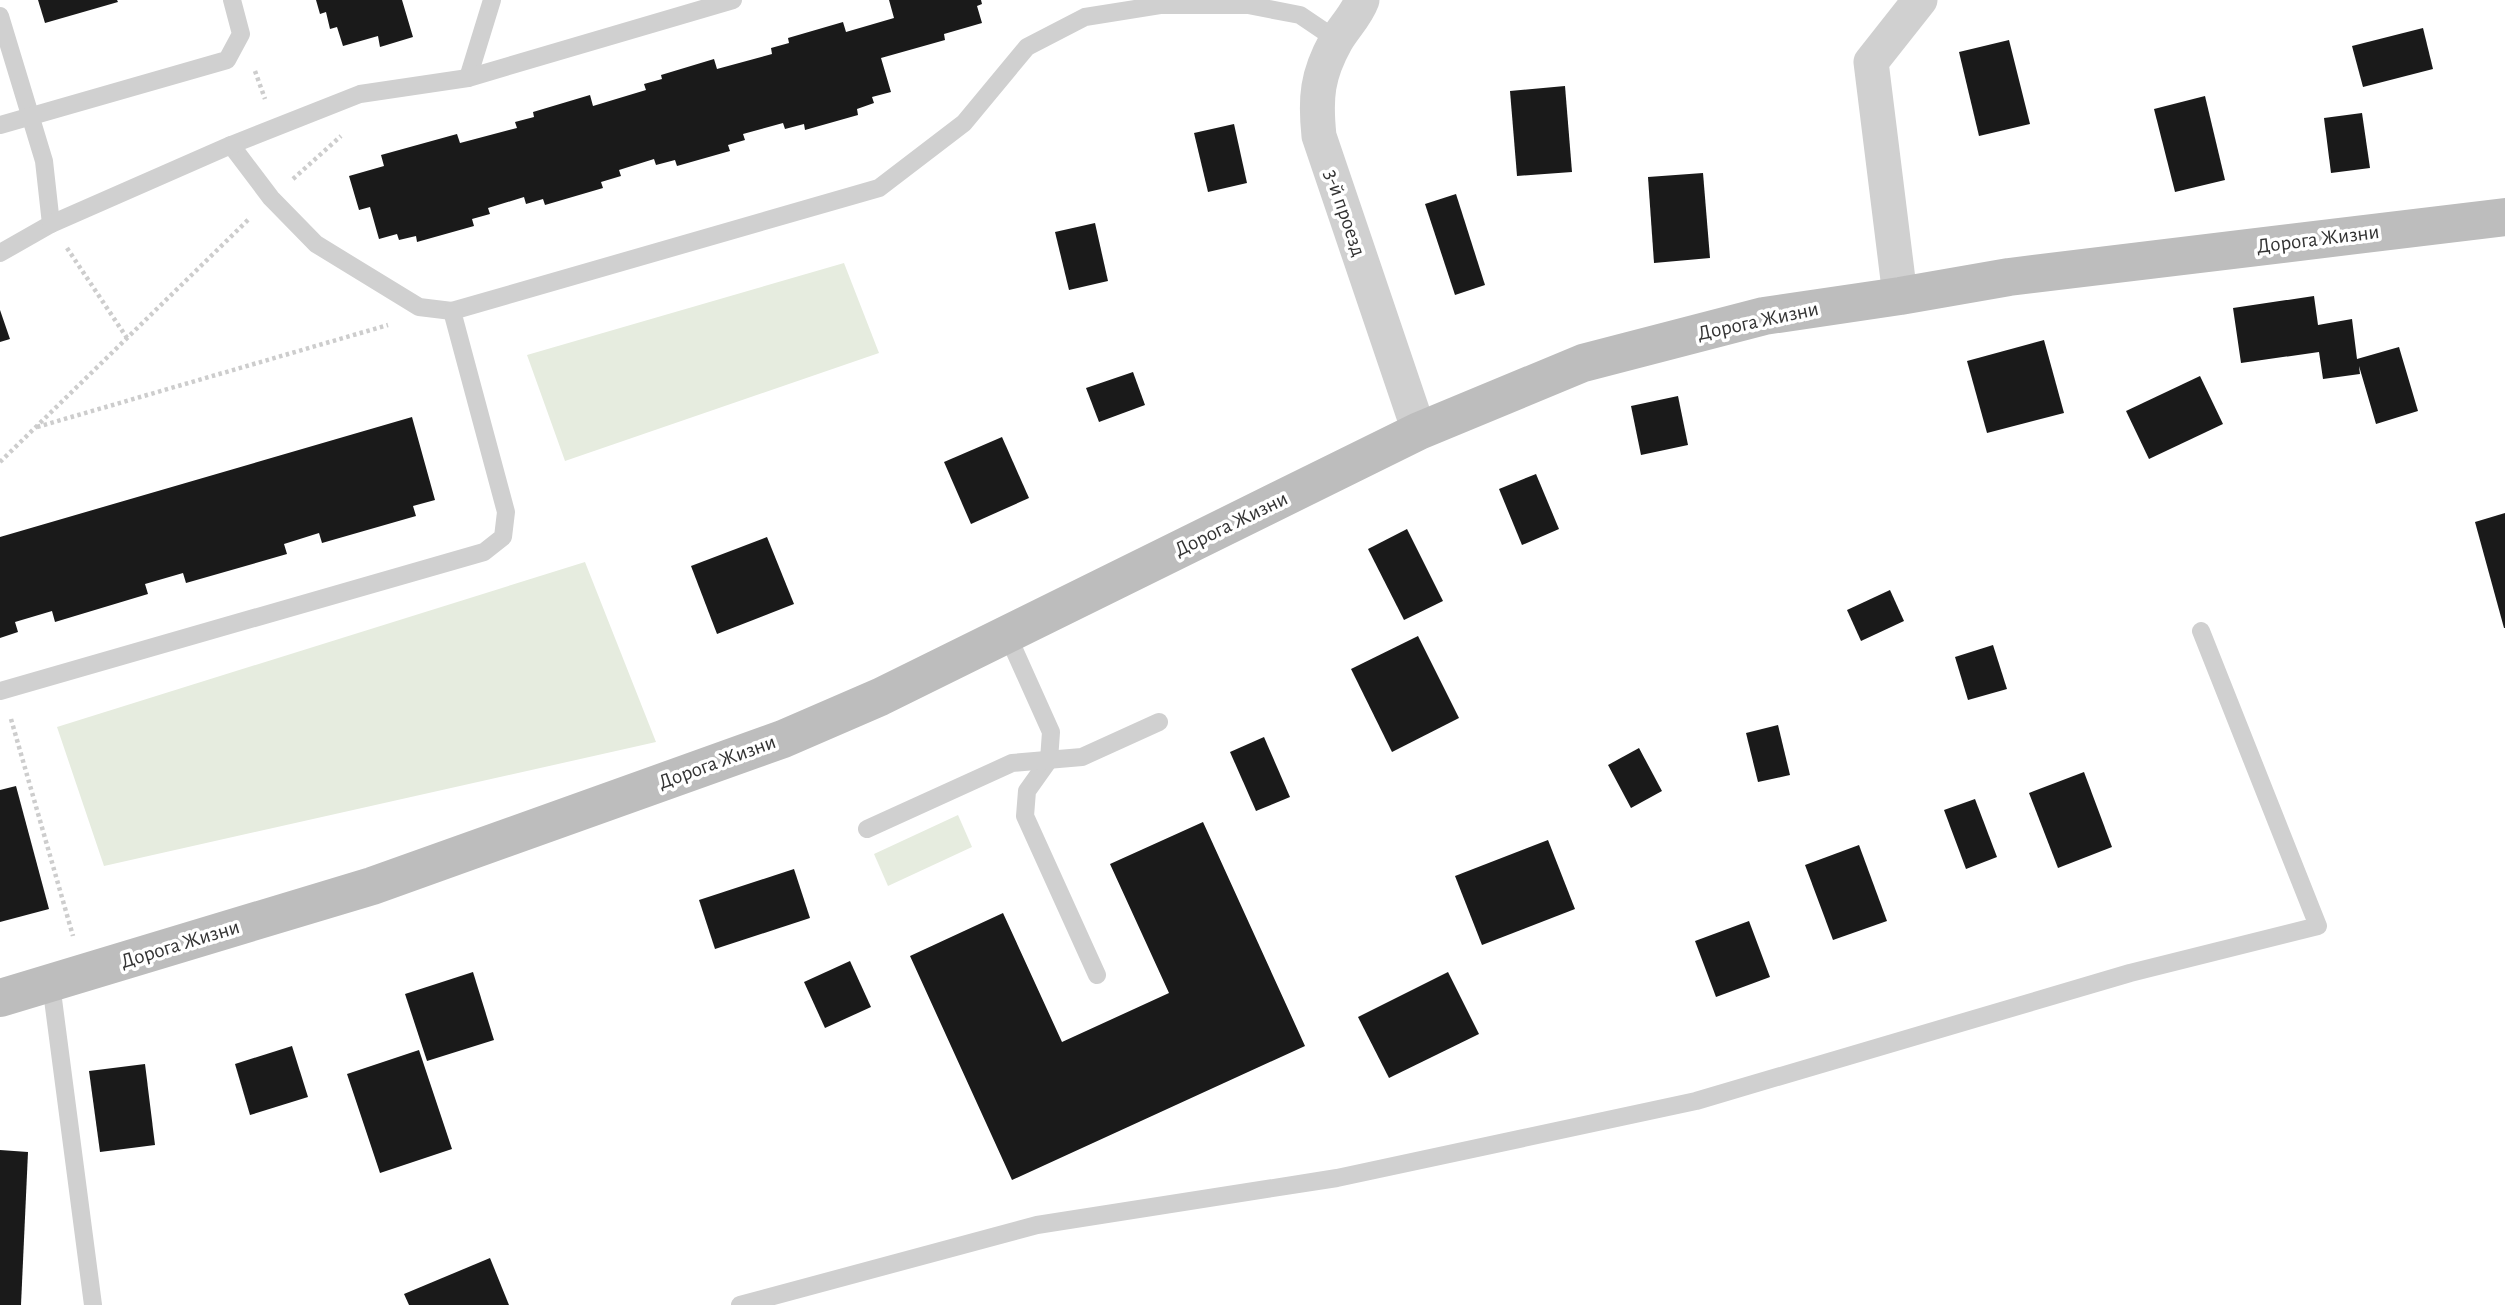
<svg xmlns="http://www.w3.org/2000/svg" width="2505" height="1305" font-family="'Alegreya Sans',sans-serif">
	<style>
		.green { fill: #e6ecdf }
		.building { fill: #1a1a1a }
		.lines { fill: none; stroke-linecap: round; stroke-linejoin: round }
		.path { stroke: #cdcdcd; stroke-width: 4.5; stroke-dasharray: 3.5 3.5; stroke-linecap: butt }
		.service { stroke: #d0d0d0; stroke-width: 18 }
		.minor { stroke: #d0d0d0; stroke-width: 35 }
		.secondary { stroke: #bdbdbd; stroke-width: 38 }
		.labels { text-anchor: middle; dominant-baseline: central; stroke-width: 7; stroke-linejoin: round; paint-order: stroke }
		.street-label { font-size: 21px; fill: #333; stroke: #fff }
	</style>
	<rect width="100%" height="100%" fill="#fff"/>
	<g class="green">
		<path d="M844 263 879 353 565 461 527 355Z"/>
		<path d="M585 562 656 742 104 866 57 727Z"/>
		<path d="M958 815 972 847 888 886 874 854Z"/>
	</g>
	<g class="building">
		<path d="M38 0H117L118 2 45 23Z"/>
		<path d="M316 0H402L413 37 380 47 378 36 343 46 337 27 330 29 326 12 320 14Z"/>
		<path d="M889 0H981L982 4 977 6 982 23 944 34 945 40 881 58 891 92 872 97 874 103 857 109 858 115 805 130 804 124 785 129 783 123 743 134 745 140 728 145 730 151 677 166 675 160 656 165 654 159 619 170 621 176 601 182 603 188 545 205 543 199 526 204 524 197 488 208 490 214 472 219 474 226 417 242 416 236 399 240 397 234 379 239 370 207 359 210 349 176 384 166 381 155 457 134 460 143 517 128 515 122 534 117 533 112 590 95 593 106 646 90 644 84 662 79 661 75 714 59 717 69 772 54 771 48 789 43 788 38 843 22 846 32 894 18Z"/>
		<path d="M2423 28 2433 69 2363 87 2352 46Z"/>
		<path d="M2009 40 2030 124 1979 136 1959 52Z"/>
		<path d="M1565 86 1572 172 1517 176 1510 91Z"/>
		<path d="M2205 96 2225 180 2175 192 2154 109Z"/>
		<path d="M2362 113 2370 168 2331 173 2324 118Z"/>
		<path d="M1234 124 1247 183 1208 192 1194 133Z"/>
		<path d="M1703 173 1710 258 1654 263 1648 177Z"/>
		<path d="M1456 194 1485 285 1455 295 1425 204Z"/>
		<path d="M1095 223 1108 281 1069 290 1055 232Z"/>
		<path d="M2314 296 2318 325 2352 319 2357 359 2399 347 2418 411 2376 424 2359 366 2360 374 2323 379 2319 352 2241 363 2233 308Z"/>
		<path d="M0 310 10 339 0 342Z"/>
		<path d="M2044 340 2064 413 1987 433 1967 361Z"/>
		<path d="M1133 372 1145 405 1099 422 1086 388Z"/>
		<path d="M2200 376 2223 424 2149 459 2126 411Z"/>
		<path d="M1678 396 1688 445 1641 455 1631 406Z"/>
		<path d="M412 417 435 500 413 506 416 516 322 543 319 533 284 544 287 554 186 583 183 573 145 584 148 594 55 622 52 611 15 622 18 632 0 638V537Z"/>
		<path d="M1002 437 1029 498 971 524 944 462Z"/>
		<path d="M1536 474 1559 529 1522 545 1499 489Z"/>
		<path d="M2505 513V628H2504L2475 522Z"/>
		<path d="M1407 529 1443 601 1404 620 1368 549Z"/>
		<path d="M767 537 794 604 717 634 691 566Z"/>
		<path d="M1890 590 1904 621 1861 641 1847 610Z"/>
		<path d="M1418 636 1459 718 1392 752 1351 669Z"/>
		<path d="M1993 645 2007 689 1968 700 1955 657Z"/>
		<path d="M1778 725 1790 775 1758 782 1746 733Z"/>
		<path d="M1264 737 1290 797 1256 811 1230 752Z"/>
		<path d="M1639 748 1662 791 1631 808 1608 765Z"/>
		<path d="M2084 772 2112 847 2058 868 2029 793Z"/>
		<path d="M16 786 49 909 0 922V790Z"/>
		<path d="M1975 799 1997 857 1966 869 1944 810Z"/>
		<path d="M1203 822 1305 1046 1012 1180 910 956 1003 913 1062 1042 1169 993 1110 864Z"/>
		<path d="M1548 840 1575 909 1482 945 1455 876Z"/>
		<path d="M1859 845 1887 921 1833 940 1805 865Z"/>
		<path d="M794 869 810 918 715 949 699 900Z"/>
		<path d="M1749 921 1770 977 1716 997 1695 941Z"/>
		<path d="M850 961 871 1007 825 1028 804 982Z"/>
		<path d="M473 972 494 1040 427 1061 405 994Z"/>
		<path d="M1448 972 1479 1034 1389 1078 1358 1017Z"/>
		<path d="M292 1046 308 1097 250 1115 235 1064Z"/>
		<path d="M419 1050 452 1149 380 1173 347 1074Z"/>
		<path d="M145 1064 155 1145 100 1152 89 1071Z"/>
		<path d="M0 1150 28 1152 21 1305H0Z"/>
		<path d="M490 1258 509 1305H409L404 1294Z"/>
	</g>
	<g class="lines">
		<g class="path">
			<path d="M255 71 265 99"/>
			<path d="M293 179 341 136"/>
			<path d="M67 248 127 338"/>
			<path d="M37 427 388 325"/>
			<path d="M0 462 250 218"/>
			<path d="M11 719 73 936"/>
		</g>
		<g class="service">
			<path d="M0 16 44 161 51 224 0 253"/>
			<path d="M468 78 492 0"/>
			<path d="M0 125 227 60 241 34 232 0"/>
			<path d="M231 145 271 198 316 244 419 307 452 311"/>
			<path d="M51 224 231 145 360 94 468 78 733 0"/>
			<path d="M1007 634 1051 732 1049 760 1027 791 1025 816 1097 975"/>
			<path d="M0 691 484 552 503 537 506 512 452 311 879 188 964 123 1027 47 1085 17 1160 5H1248L1300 15 1337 40"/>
			<path d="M867 829 1012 763 1082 757 1159 722"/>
			<path d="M51 984 93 1305"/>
			<path d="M740 1305 1037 1225 1337 1178 1696 1101 2130 973 2318 926 2201 631"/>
		</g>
		<g class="minor">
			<path d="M1362 0C1356 16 1344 27 1336 41 1317 75 1315 98 1319 136L1419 431"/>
			<path d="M1900 296 1871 62 1920 0"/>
		</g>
		<path class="secondary" d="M0 998 372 886 783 739 880 697 1419 431 1583 363 1764 316 1900 296 2009 277 2505 217"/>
	</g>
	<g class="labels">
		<g class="street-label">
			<text transform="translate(1345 213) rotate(71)">3-й проезд</text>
			<text transform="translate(2318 239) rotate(-7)">Дорога Жизни</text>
			<text transform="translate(1758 321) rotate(-12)">Дорога Жизни</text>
			<text transform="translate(1231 524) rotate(-26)">Дорога Жизни</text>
			<text transform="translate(717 762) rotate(-20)">Дорога Жизни</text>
			<text transform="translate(180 944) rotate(-17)">Дорога Жизни</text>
		</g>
	</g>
</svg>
